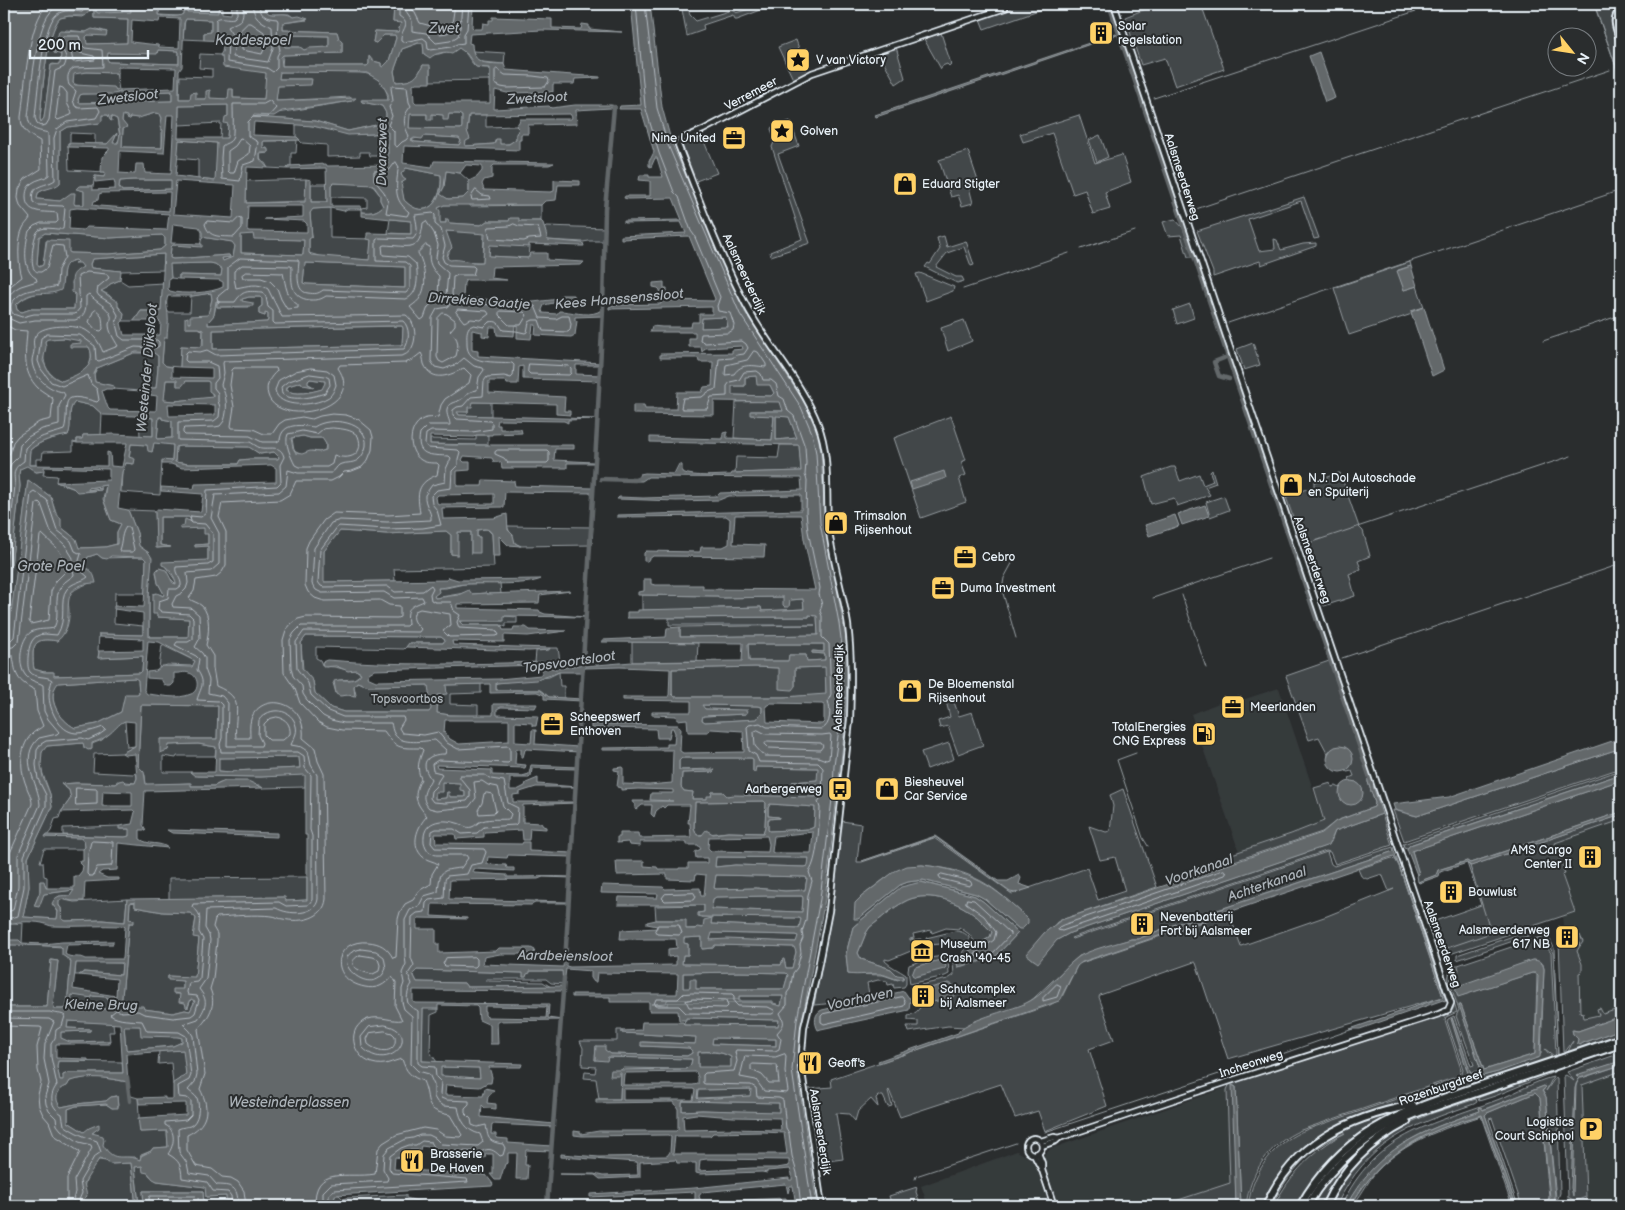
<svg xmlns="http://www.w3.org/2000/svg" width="1625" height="1210" font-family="'Balsamiq Sans',sans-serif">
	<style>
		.built { fill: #363a3b }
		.green { fill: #424648; stroke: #959ca0; fill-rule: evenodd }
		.water { fill: #63686b; stroke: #989fa3; fill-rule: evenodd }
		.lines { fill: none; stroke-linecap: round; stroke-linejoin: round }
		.shore { stroke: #b3bac0; stroke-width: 1 }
		.stream { stroke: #989fa3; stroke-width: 1 }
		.canal { stroke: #63686b; stroke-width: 4.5 }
		.tertiary-casing { stroke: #e8f1f8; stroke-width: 8 }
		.trunk-casing { stroke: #e8f1f8; stroke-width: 10 }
		.motorway-casing { stroke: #e8f1f8; stroke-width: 11 }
		.tertiary { stroke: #2a2d2e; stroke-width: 4.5 }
		.trunk { stroke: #2a2d2e; stroke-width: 6 }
		.motorway { stroke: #2a2d2e; stroke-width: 7 }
		.labels { text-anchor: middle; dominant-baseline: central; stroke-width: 4; stroke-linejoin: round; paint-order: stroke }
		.poi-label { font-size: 12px; fill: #e8f1f8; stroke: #2a2d2e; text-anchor: start }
		.street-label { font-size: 12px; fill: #e8f1f8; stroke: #2a2d2e }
		.park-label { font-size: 12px; fill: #aeb5ba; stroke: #2a2d2e }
		.water-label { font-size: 14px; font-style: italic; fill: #acb3b9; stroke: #2a2d2e }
	</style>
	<rect width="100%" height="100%" fill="#2a2d2e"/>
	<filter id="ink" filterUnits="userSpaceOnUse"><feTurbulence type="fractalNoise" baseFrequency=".02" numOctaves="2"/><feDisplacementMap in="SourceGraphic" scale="10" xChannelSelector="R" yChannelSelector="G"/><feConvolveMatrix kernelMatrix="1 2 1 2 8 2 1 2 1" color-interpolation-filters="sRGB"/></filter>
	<g filter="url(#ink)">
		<g class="built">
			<path d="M1279 688 1323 819 1317 826 1239 852 1191 714 1239 695 1242 700Z"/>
			<path d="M1621 815V1016L1576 1031 1562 916 1575 912 1550 839Z"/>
			<path d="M1621 1071V1206H1568V1197L1575 1201 1586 1197 1582 1084Z"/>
			<path d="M1231 1086 1232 1088 1236 1206H928L921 1186 1017 1151 1033 1160 1042 1158 1050 1149Z"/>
		</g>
		<g class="green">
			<path d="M91 4H94V18L128 19 127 43 86 44V37L88 35 107 32 97 29 86 32 66 30 54 53 61 54 60 65 53 64 51 65 44 118 41 122 40 119C42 97 46 32 60 18L69 16 82 17 91 9Z"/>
			<path d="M112 4H130L131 12H96L97 8Z"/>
			<path d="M162 4H184L183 14 180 16 159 15V5Z"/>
			<path d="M187 4H219L218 12H187Z"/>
			<path d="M263 4H303L306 7 310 8 355 4H353H394L393 22H401L398 32 375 31 373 42 376 43 384 35H395L396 38 389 61 383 67H381V63L373 61 369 57V64L367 66H282L283 55 342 53V42L339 39 337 32 283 30V23L307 20 293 17 289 14H268L265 11Z"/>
			<path d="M681 4H687L690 15 696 21 732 10 736 13 766 4H777L737 19H735L733 15 703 25 704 30 687 36Z"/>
			<path d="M1010 4H1056L984 29 980 19 1011 9Z"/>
			<path d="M1159 4H1201L1224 69 1175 86 1165 58 1141 65 1125 17Z"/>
			<path d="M1602 4H1621V7C1600 15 1619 38 1621 53 1623 62 1621 72 1621 81L1595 6Z"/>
			<path d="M185 19 211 20V32L204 33V40L183 39Z"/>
			<path d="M941 33 951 64 949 66 947 64 942 66 941 69 924 39Z"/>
			<path d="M285 35 329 36V47L304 50 300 47H285L282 37Z"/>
			<path d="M796 40 807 72 793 79 778 47Z"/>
			<path d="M419 43H423L424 54 426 55 439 54 459 48C468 52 470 64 477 67 480 68 486 68 490 68V80L430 81V67L423 65C416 80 413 81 396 82L394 71 402 49Z"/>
			<path d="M896 47 905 78 896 84 879 53Z"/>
			<path d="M158 50 178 51 179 52V64L109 62 107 59 108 53H157Z"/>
			<path d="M473 51 505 53 504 64 483 62 476 59Z"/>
			<path d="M200 54 220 55 222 58 266 73 267 76 264 99 233 98V89L228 99H209L210 91 206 99H179L180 76 212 77V69L199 68Z"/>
			<path d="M87 72 116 73 119 90C107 86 83 90 73 83V75L74 73Z"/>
			<path d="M280 72C300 72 358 68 373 76 382 80 388 91 388 101L362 100V102L382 106 386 113V118L376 125 348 131 315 121 252 117 352 101 350 97 276 101 277 86 311 84V79H278Z"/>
			<path d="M172 91V101L80 103 78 101 80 95 83 94Z"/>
			<path d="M228 105V116L225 123 228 124 227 138 220 139 221 123 179 125V106Z"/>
			<path d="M155 113 160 114 162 118V148L122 147 123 129 126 127 122 121 123 115H125L128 119 129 120 130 117 138 118Z"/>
			<path d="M410 114H427V120L432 114 444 115V120L449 114H459L462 116V127L461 129H409Z"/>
			<path d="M102 115H108L111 121V116L117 119 120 138 116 144H112L117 134 107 144H95V134L70 133V143H68L69 170 106 172 104 177 95 176 93 186H80L84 191V205H75L73 203 74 193 60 201 37 199 38 193C44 188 53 188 60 183V132L68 127 100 123Z"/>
			<path d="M469 115H486V127L516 126 519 129 516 134V139C511 144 506 145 499 144L496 139 494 144 465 146Z"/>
			<path d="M1079 115 1095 163 1122 155 1131 182 1105 192 1110 209 1093 214 1085 190 1073 194 1052 133 1023 142 1020 134Z"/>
			<path d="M790 121 799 146 778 154 810 243 771 256 770 252 802 239 772 147 775 140 771 129 772 127Z"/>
			<path d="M296 124C329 126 354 141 388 131V156H370L369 152H360V156L327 157V145L302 143 296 137Z"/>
			<path d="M701 134 717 173 696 181 682 145Z"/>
			<path d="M1100 135 1108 157 1097 162 1089 140Z"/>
			<path d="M424 136 459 138 461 141 459 145 415 142 411 140Z"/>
			<path d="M178 140 217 143 216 181 198 179V160L177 158Z"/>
			<path d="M278 140H297L296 153H291V166H288L287 169 268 168 265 163 261 162 260 154 268 153V151L267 148H263V141H277Z"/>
			<path d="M968 151 979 184 969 187 973 203 962 206 958 195 951 197 939 160Z"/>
			<path d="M406 168 441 175C443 200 426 223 404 200L401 187 403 181 401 174Z"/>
			<path d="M446 171 460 173 469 181V192L463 198 448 199 440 195 444 187Z"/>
			<path d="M306 179V201L246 203V181Z"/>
			<path d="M133 180H172L171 189 122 191 119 187 120 181Z"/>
			<path d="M333 183 371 184 380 195V200L383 206C377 212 371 213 362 212V208L367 207V198L331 197V185Z"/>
			<rect x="311" y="184" width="16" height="18"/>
			<path d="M1304 197 1319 238 1314 239 1301 201 1248 219 1259 251 1275 249 1274 239 1277 240 1281 250 1303 244 1316 243V246L1261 265 1260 261 1213 277V272L1197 231Z"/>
			<path d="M470 204V206L541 205V221H519L510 219V221H487L482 225 448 223 446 219V223H440L438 208 444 205Z"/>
			<path d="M330 208V238L371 239 370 260 322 257 309 253V238L312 237 310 212 313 209Z"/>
			<path d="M390 219 411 221V234L388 233Z"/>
			<path d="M1175 219 1183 228 1193 257H1188L1181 235 1168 236 1163 222Z"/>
			<path d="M547 226 606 228 605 241H589L583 242 547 240 544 227Z"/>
			<path d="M445 231 484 233 483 262 450 261 447 258 451 247Z"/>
			<path d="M45 233 110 238 163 235 165 238V246L160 250 108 254 71 253 46 241 43 265 38 267 37 264 39 237Z"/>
			<path d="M241 234H254V238L304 240 303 255 241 253Z"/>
			<path d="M944 236 947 247 966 241 974 265 971 266 964 247 947 253 936 267 956 277H962L964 281 957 283 925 267 928 263 930 264 940 249 937 238Z"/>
			<path d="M202 237 233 242 235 246 233 257 223 261 222 258 230 257 229 255 173 259 170 258 171 246 173 245 200 246Z"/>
			<path d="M489 244 530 246 529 258 489 256Z"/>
			<path d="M164 254 163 270 121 271 91 268 90 265 92 259Z"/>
			<path d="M76 260 82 264 83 268 79 270 72 283 75 294 74 309H31L22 312 17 310 16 305C27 294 39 292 54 292 57 289 60 286 62 282 66 271 59 262 76 260Z"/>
			<path d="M1410 262 1411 266 1398 270 1404 290 1417 286 1424 307 1411 311 1412 314 1349 335 1334 288Z"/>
			<path d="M210 263 215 264 222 269 221 276 179 275V279L171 278 169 264Z"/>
			<path d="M305 263 405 267V288L306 284 303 283Z"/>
			<path d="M920 273 954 287 953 291 926 301 916 274Z"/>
			<path d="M120 280 128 285 163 283 161 311H141L134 321H123L124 313 109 295 101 291 110 284Z"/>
			<path d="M211 293 212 299 208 315 188 323 185 328H198L203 330 202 347 181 346 180 367 166 366 162 362 166 312H190L191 296Z"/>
			<path d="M249 297H260L262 299V306L259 308V314L265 316V312H268V320L267 322 208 325V322L214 315 217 301 220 302 217 307H248L242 301V299Z"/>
			<path d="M1190 304 1194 318 1177 324 1173 310Z"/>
			<path d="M726 317 728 327 701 328 702 318Z"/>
			<path d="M964 320 972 341 948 351 941 328Z"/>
			<path d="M402 326 403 328 402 345 213 349V330Z"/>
			<path d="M64 338 79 340 82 341 81 343C87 346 91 347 91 354 92 372 76 375 62 381 43 373 42 359 45 341L47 339Z"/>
			<path d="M1253 343 1260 365 1244 370 1237 349Z"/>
			<path d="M134 353H154L158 356V368L156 388 142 389 141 391 113 389V386L95 382 94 374 97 368Z"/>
			<path d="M757 376 770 385 774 393 771 396 732 395 712 386H745V377Z"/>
			<path d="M310 379 325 381V383L323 389C312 392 295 396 286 390L288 386 301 382 303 385 312 386 307 383Z"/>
			<path d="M166 380H177V386L186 381H207L209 382 213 398 174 401 163 400Z"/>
			<path d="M780 401 784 411H751V415H774L772 440 734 438 736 402Z"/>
			<path d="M75 402 93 406 102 414 101 435H83L82 439H77V443L73 442V451L43 452 42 459H36V465H28L30 450C42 440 53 438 68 435 73 425 66 409 75 402Z"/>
			<path d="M473 402H491V416L459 415 457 411 468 412V407Z"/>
			<path d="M776 415 789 417 797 438 776 440Z"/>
			<path d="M139 416 153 418V436H140Z"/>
			<path d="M951 416 966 460 961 462 966 475 959 478 966 502 921 518 894 438Z"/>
			<path d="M159 417H162V419L172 421V438L157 439Z"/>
			<path d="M333 433 337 435 336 438 324 440 326 444 325 450 319 452 312 451 302 455 294 451 292 438 303 436 310 438H322L325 434Z"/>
			<path d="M476 435H488V445L430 444V439L476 440Z"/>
			<path d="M154 442 173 445 172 461H162L160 495 121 492 122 472 126 463 133 464 134 459 129 458 131 444 147 445 152 452Z"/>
			<path d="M780 445H799L801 471 735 473 736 457 778 458Z"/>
			<path d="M179 446 249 447 260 454 275 452 279 457 278 459H251L240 460 238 464H188L175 462 176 447Z"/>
			<path d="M27 465 36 472 44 471 43 475 57 476 56 482 83 492 101 490V488L88 490 87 488 106 485 103 499 111 520 121 524 117 532V544L105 547 79 548 71 535 61 527 51 497 28 480 9 635 6 637 4 634V629L20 486 19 474 20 469Z"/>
			<path d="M1171 467H1175L1180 481 1199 474 1203 485 1213 481 1210 472 1212 470 1216 483 1205 487 1210 495 1177 506 1174 498 1151 504 1144 477Z"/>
			<path d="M1338 473H1340L1359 527 1363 531 1370 556 1358 561 1361 569 1349 574 1355 596 1324 606 1286 497 1314 486V482Z"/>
			<path d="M1224 496 1229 510 1210 517 1206 502Z"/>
			<path d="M128 510 155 511 157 548 170 547 160 545V517H189L192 522 184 526 204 528 208 534V544L195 545V546H208V560L165 566 176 581V584L171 579 156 572 158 583 164 594 163 596 160 594 157 617 189 619V637H149V553L139 546 137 533Z"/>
			<path d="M507 526 593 527 592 545 519 546 514 542C513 535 509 532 507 526Z"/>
			<path d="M487 529 492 534 494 567 394 569 395 581 323 582 324 551 339 531 387 534 446 531 451 535V554L457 555 458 532H471V553L480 537H477V530Z"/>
			<path d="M97 554 102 558 143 557 146 559 145 593H115L114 623 143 626V635L99 634 98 650 99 652 98 658 143 656 142 671 141 673 54 676 53 672H44L34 669C33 664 33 659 33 653 34 638 45 639 57 641 60 637 65 632 67 627 75 602 55 595 90 583L83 565 88 557Z"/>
			<path d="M500 583 501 594H486V593L472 594 470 592 435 598 434 596 439 588H446L464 584Z"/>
			<path d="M642 595 718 596 719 598 783 597 790 600 803 599 804 609 761 611V607L718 608V610H642Z"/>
			<path d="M809 615 817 616 818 635 680 637V627L815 625H669V618L809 617Z"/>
			<path d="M504 616 517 617V623H506V627L501 625H462L458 622 466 620 503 621Z"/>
			<path d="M306 636 441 637 445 640 443 643H410L404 649 316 647V658L320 660 322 665 326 667C337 665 345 672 356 670L361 674 354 679 339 680 333 683 336 693 349 695 354 697 356 695 354 686 357 682 369 686 429 685 432 709 429 712H344L331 708 315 693 313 681 303 670 301 643Z"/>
			<path d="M632 642 698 643 697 661 632 662Z"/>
			<path d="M748 644H824V652L813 651 812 653 825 654V660L806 661V655H789V661H749Z"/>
			<path d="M162 645 195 661 193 666 167 665 159 668Z"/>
			<path d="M550 648H558L560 661 547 660 549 667 535 662 536 651 549 650Z"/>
			<path d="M1332 660 1366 768 1371 779H1368V782L1375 803 1374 807 1336 821 1322 832 1216 867 1214 860 1291 834 1324 821 1314 788 1331 783 1332 787 1336 786 1340 788 1341 800 1347 804 1361 787 1356 782 1350 781 1349 778 1354 776 1352 771 1347 772 1346 770 1349 767 1350 751 1344 747 1329 751 1328 754 1319 737 1309 740 1286 676Z"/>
			<path d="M755 667 779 668 795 686V668L826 667V695L784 697H674L672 694V669Z"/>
			<path d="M559 672 560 686H564V698L549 697 540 690H496V683L549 677Z"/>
			<path d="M135 678 138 679 139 693 123 707 121 712 97 724 75 728C60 720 46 700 57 683Z"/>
			<path d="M481 684V693L450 694V704L478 705V716L450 715 437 713V695L446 685Z"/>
			<path d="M951 694 959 716 972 712 983 745 958 754 948 726 940 728 938 721 950 717 945 697Z"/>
			<path d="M141 705 218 706 217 739H160L165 751 168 750 169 745 198 744 216 747 215 756H177L176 758 163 756V772H190L198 776 261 777 306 774 305 787 263 788 259 785 220 783 214 786H191L190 783 146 785 145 775 138 766Z"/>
			<path d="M701 705 757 706 762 707V712L757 719 705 722 702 720 703 716 746 714 748 711 705 709Z"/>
			<path d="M125 721 127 747 135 746 122 753 94 754 93 772 133 774 136 773 137 778 135 783 117 781 116 784 76 783 61 784 69 790 71 798 61 812 59 818 55 819 51 831 46 837 81 838 85 840V847L83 849H44L40 862H43L44 876 47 877V888L40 881V892L34 906 44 894 73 890 74 892 70 897 59 896 53 905 58 912 57 919 23 917 29 887 28 858 52 807C51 801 51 796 49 791 45 778 33 757 47 746L84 743V748L91 750 92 744 102 740 120 723Z"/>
			<path d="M949 743 954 759 927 769 921 752Z"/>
			<path d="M1621 748V768L1404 841 1393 810 1417 816Z"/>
			<path d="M299 757 300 768 232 771V772L218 771V758Z"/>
			<path d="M682 758H751L753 759V771L756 767 819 768 818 780 792 782 793 784 817 786V796L815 797 727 796 723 792H712V796L707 799H692L693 792 684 791 681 787 682 773 713 772V769L679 770V761Z"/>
			<path d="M1621 770V774L1412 844 1407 848 1404 847 1403 844Z"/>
			<path d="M1621 780V812L1470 863 1467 861 1438 870 1437 875 1418 882 1417 875 1419 874 1412 851Z"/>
			<path d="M442 782 460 783 465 790V797H449L447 792 446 798 435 799V792Z"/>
			<path d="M1123 789 1157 887 1061 920 1057 922 1030 957 1035 961 1057 940 1070 933 1325 846 1331 842 1335 831 1382 814 1392 845 1335 864 1330 852 1326 851 1071 938 1072 939 1327 852 1331 864 1334 866 1393 847 1394 851 1170 926 1138 939H1131L1079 956 1034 998 1026 1004 965 1027 948 1026 909 1032 907 1026H918V1021L908 1020V1016C917 1013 922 1008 922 999L926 998 929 1001 927 991 925 994 921 995 916 986 948 979 954 975 953 962 962 957 963 951 975 942 969 934 959 927V929L946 928 932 933 931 930 913 934 914 938 910 939V940L921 939 923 946 889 960 885 959V961C891 967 899 970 906 975V984L904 987 894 988 893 984 888 985 887 981 878 980 867 983 869 994 825 1004 814 1005 830 922 842 821 861 824 857 862H862L934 838 1012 894 1087 868 1098 900 1125 891 1115 857 1100 860 1089 826 1106 832 1110 831 1113 806 1110 795ZM922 865C939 867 960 870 975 878 995 887 1012 904 1028 919L1019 929 985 899 976 894 923 880 908 882 900 885 858 919 861 897C881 882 896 866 922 865ZM922 882 975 896 984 902 1018 933 994 958 958 967 957 963 964 959 969 951 990 937 992 932 990 930C984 925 980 918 973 914 956 900 924 890 904 902 892 908 881 919 870 927L866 933 858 953 861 959 891 969 897 975 898 980 883 975 848 974 846 954 853 927 896 891Z"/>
			<path d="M764 801 766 803 765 827 763 833 728 832 697 835 694 828 695 802Z"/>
			<path d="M770 804 815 807 814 827 810 829 769 831 768 830V819L779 818 778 817 768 816V808Z"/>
			<path d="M1621 815V820L1555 843 1565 874 1562 875 1575 912 1444 956 1439 951 1429 923 1481 905 1467 863 1470 866Z"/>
			<path d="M119 826 120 829H128L130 830 129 836 125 837 63 835V828Z"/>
			<path d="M716 857 809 858 808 866 805 867 735 865 715 867Z"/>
			<path d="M1392 858 1395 859 1399 866 1443 997 1228 1059 1196 963 1194 962 1100 995 1099 997 1114 1040 1089 1049 1107 1106 1045 1131 1038 1111 1015 1118 1001 1084 900 1117 889 1090 888 1091 892 1106 888 1107 883 1096H878L876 1098 878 1107 871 1099 858 1111 855 1121 849 1114 836 1113 843 1159 820 1162 814 1137 816 1134H814L808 1089 832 1087 831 1079 1050 1005 1061 999 1078 964 1229 913 1241 946 1327 916 1394 889 1389 891 1382 874 1367 879 1361 876 1358 869Z"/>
			<path d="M716 875 805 877 807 878 805 890 785 891 756 888 716 889 714 888Z"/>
			<path d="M307 877V900L286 901 284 897 169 899V878Z"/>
			<path d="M769 896H802L803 897 802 912 712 909 713 899 716 897Z"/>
			<path d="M60 899 74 902 127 899 125 922 102 920 65 921 61 918V908L58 904Z"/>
			<path d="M130 902H135V907L163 912 190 913 196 918 194 929 199 938 195 978 168 976V979L183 981V989L174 994H180L188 1008 191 999 195 1001 190 1011 185 1010 173 1013 144 1009 143 1007H121L129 923H134L129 920Z"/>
			<path d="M704 905V912L698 913 702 917 799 918 801 919 799 928 711 924V920L703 928 686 929 683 920H656L655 906Z"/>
			<path d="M23 923 22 943 4 941 5 925Z"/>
			<path d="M1568 928 1570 932 1574 931 1576 936 1580 935 1583 942 1580 946 1577 939 1580 946 1577 951 1582 964V972L1579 973 1580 1012 1583 1013 1584 1018H1585L1599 1015 1597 1009 1600 1008 1603 1014 1621 1008V1016L1578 1031 1573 1030V1034L1578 1039 1580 1045 1583 1043 1621 1029V1035L1567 1054 1573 1041 1565 1052H1563L1559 940 1562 930Z"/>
			<path d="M955 931C961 931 965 933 969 937V942L928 945 926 938Z"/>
			<path d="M1528 931 1531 935 1457 960V955Z"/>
			<path d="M711 933 795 935H798L797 942 710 940Z"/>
			<path d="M702 937V949L713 948 715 945 795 947 796 952 792 968H786L784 960 783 959 781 965 682 964 683 955H688V944L683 943 684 938Z"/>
			<path d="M1542 937 1550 940 1554 948 1558 1056 1553 953 1547 943 1534 939Z"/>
			<path d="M1532 940 1534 942 1545 945 1551 953 1556 1054 1554 1056 1545 1049 1553 1059 1500 1077 1375 1113 1305 1150 1265 1206H1248C1253 1170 1274 1142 1308 1129L1461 1077 1463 1069 1447 1021 1448 1019 1454 1016 1471 1066 1474 1065 1456 1016 1459 1010C1455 994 1445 984 1459 970L1458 965ZM1534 960 1543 964 1544 969 1541 1054 1498 1072 1474 1078 1471 1079V1083L1452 1018 1470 1072 1474 1073 1481 1070 1460 1005H1461L1484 1070 1535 1054 1537 974 1532 973 1463 995Z"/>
			<path d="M17 944 62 947 65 957 71 961 67 1006 64 1009H55L53 1004 58 961 51 960 47 1007H4V979L7 948 10 945Z"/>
			<path d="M944 956 948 958 949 974 945 976 910 984 908 970 909 965 929 958Z"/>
			<path d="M76 962 122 963 121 975 84 972 79 975H75Z"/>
			<path d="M1456 965 1457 969C1443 983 1453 995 1457 1012L1446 1017 1445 1020 1461 1069 1459 1076 1301 1130C1269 1144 1250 1172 1246 1206H1241L1236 1087 1233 1085 1236 1206H1164L1163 1205 1230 1183 1227 1090 1230 1083 1449 1014C1465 1001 1435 982 1456 965Z"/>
			<path d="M417 970 524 973 523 977 530 971H563V984L551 983 546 979H486V981L543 982 551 987H467L464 983 417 982 413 974Z"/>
			<path d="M739 972 786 973 788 975 784 989H695L696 980 691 979 690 988 683 989V973Z"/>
			<path d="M71 995 107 997 111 1003 109 1009H105L70 1007Z"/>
			<path d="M739 996H783L781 1006H776L777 1004 773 1003V1001H739Z"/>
			<path d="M423 1008 438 1009V1012L431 1015 430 1052 437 1062 422 1061Z"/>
			<path d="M686 1018 779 1020 778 1026 683 1025Z"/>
			<path d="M68 1021 113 1023 114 1032H109L110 1041 69 1042 60 1038 61 1032 90 1031V1029L67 1028Z"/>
			<path d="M124 1025 140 1026 182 1038V1042L173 1046 127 1050 126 1049Z"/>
			<path d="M617 1030H622V1033L696 1037V1044L642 1042 641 1046 689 1048 692 1051V1053L687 1056 611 1054 596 1046 595 1060 607 1057 692 1059 691 1064 686 1069 623 1068 619 1072H621L620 1099H599L596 1079 584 1078 585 1072 595 1073 596 1067 582 1066 583 1048 580 1041H617Z"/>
			<path d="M712 1038 776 1039V1046L712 1044Z"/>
			<path d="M184 1050 186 1074 184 1078H180L173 1085 171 1063 158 1064 159 1051Z"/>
			<path d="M698 1052C709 1052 721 1051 731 1057V1068H698Z"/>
			<path d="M1621 1053V1061L1580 1075 1577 1074V1077L1582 1078 1621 1065V1071L1582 1085 1586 1197 1575 1201 1568 1197 1564 1076 1566 1075 1574 1081 1567 1072Z"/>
			<path d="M58 1061 122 1062 123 1073H68L63 1075 64 1080H60L57 1067Z"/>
			<path d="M441 1067 479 1068 480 1078 440 1076Z"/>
			<path d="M1554 1069V1072L1495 1096 1479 1101 1478 1098 1483 1096Z"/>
			<path d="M87 1077H99L128 1082 131 1096 138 1098 140 1132 167 1131 168 1147 153 1148 151 1151 141 1155 140 1160H137L135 1157C129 1157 121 1158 115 1157 109 1156 98 1139 92 1134L95 1130 84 1132 68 1122V1109L76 1106 106 1104 112 1108 118 1107 117 1096 111 1097 106 1101 76 1104 61 1107C53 1099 57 1089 67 1086L70 1081Z"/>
			<path d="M1553 1077 1546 1091 1555 1078 1557 1079 1560 1193 1555 1206H1549L1554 1202 1556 1198 1546 1097 1542 1090H1544V1086L1482 1110 1481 1108H1479L1480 1111C1419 1132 1379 1147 1346 1206H1341C1376 1133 1429 1126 1497 1100 1514 1094 1537 1080 1553 1077Z"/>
			<path d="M751 1089V1096L697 1098 698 1090Z"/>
			<path d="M1535 1093 1540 1098 1549 1197 1548 1200 1533 1206H1522L1492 1118 1489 1119 1518 1206H1516L1485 1115 1487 1113Z"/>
			<path d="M1476 1099 1477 1102 1474 1104C1410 1126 1368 1141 1336 1206H1326L1330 1199 1361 1155 1402 1126 1430 1114Z"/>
			<path d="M683 1101 779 1103V1113L702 1110 682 1111V1103Z"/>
			<path d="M1397 1110 1398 1112 1382 1120 1355 1138 1297 1206H1274C1290 1174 1313 1150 1345 1133 1309 1149 1289 1171 1272 1206H1268C1283 1174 1309 1144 1341 1128 1358 1120 1379 1116 1397 1110Z"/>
			<path d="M1482 1115 1514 1206H1512L1481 1116C1442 1129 1405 1141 1376 1172 1367 1182 1360 1199 1351 1206 1378 1155 1427 1129 1482 1115Z"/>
			<path d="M1382 1132 1364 1150 1324 1206H1309L1325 1183 1352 1154Z"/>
			<path d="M99 1160 106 1161 111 1164 131 1163 136 1206H124L122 1202 102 1203 101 1206 86 1205C80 1189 87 1172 99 1160Z"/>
			<path d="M142 1166 150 1176 157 1181 206 1187V1197L226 1196 227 1206H204L203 1191H143L144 1206H139L135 1167Z"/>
			<path d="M917 1187 916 1192 921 1206H892L889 1196Z"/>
			<path d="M334 1195H339L343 1199 347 1198 406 1195V1198L421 1202 420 1206H334Z"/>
		</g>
		<g class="water">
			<path d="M4 4H91V9L85 16H69L60 18C46 32 42 97 40 119L41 122 44 118 51 65 60 64 61 54 54 53 59 31 86 32 92 29 107 32 106 36 88 35 86 37 87 44 127 43 128 19 94 18V4H112L100 7 95 11 98 13 131 12 130 4H162L159 5V15C166 16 178 18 183 14L184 4H187V12L218 13 219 4H222V13L231 14 232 4H263C268 23 281 8 293 17L299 16 308 19 283 23V30L337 32 339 39 342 42V53L283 55 281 57 282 66H367L369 64V56L373 61 381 63V66L383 67 389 61 396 38 395 35H384L376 43 373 42 375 31 398 32 401 23 393 22 394 4H555L554 9 473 5 472 27 474 29H482L483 23 489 24V20H493V17L552 19V28H554L581 29 582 24 589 25V29L622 32 542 30 470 34 469 43 472 44C473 66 487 63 504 64L506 70 600 77V78L575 79 574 84H553V92L507 93 495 90 494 109 549 106 551 108 575 105H611L616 106V109L611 108 576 110 577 124 528 125V134H521V140H519V150L404 146 403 163 432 167 434 161 554 163 549 165H494L492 167V178L484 180 482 184 484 190 551 192 554 191V180L580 181V185H558L556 200 545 201 541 205H444L438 208 440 211V223H446V219H448L449 223 481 225 487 221H509L510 218H519V221H541L543 223 548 240 583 243 584 246H580L529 244V247L490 245 489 256 528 258 531 253H547V260L584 262 581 265 492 267 491 278 507 280H466L464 283 463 298 533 302 560 299 561 295H574L575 301 558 302 544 305 542 310 543 313 557 314 559 311C571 311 586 317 598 312 600 311 602 309 604 308L603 316 575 317V320L577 321 575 335 571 337 535 335 536 325H533L531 339 517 338V325H515L514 336 497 335 496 327H490L489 337 482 336V332L472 330V350L478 351V356L601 363V365H576V374L601 375 600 381 523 379V366L519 367 518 384H507L506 381H489V393L565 397 564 411H570V415L556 414V404L473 402 472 407H468V412H457L459 415 595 419 568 420V423L564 421 498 420 497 425H500V429H521L522 433 492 434V435H476L474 437 430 436V444L451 445H574V449H555L554 460 593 462V463H567V468H502L501 462H494L492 458 464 456 462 460 464 462H470V470L457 471V486H482L483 480 514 481 515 486 593 488 592 493 505 492 504 507 442 508 443 519 494 518 507 514 508 530 513 535 515 543 521 546 508 545 499 536 500 556H493L492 534C489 527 483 529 477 530V537H480V553H471V532H458V555L451 554V535L446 531 387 534 340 531 324 551V582L447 580 448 577 458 580 541 579C526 586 484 583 466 584 456 584 447 588 438 588L439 592 434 596 435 598 458 595 469 590 472 594 486 593 487 594 570 591 540 595 539 603 457 604V608L539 610 540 612 545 614 585 617 504 616V621H459L463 625H501L503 630H513L514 627H526L530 630 566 631 528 636 504 635V642L452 641 453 645 550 648 547 650 529 651 406 647 409 643H443L445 640 441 637 306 636 301 643 302 668 313 681 315 693 331 708 344 712H429L431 709 428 685 369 686 357 682 354 686 355 697 349 695 340 696 336 694 334 681C343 678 355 684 361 673L356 670 348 671 336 666 323 667 322 662 327 660C399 666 471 664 543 662L548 667 556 669 584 664 585 666 632 662 742 661 743 643 602 642V640L666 637 667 628 680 627V637L818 635 817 616 809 615V617L627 618V612H638V610L761 607 762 611 804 609 803 599 790 600 789 607H785L783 605V597L718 598V596L638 595V592L644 591V579H651V584L656 585H703V589L815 590 804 539 801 515H735L733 544 765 545 764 557 662 556H653L647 561H644V553L646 551 700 552 701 547H723L729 544 730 519 726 516 617 517V515L801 510V495H798L729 496 719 500 676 501 617 499 619 497 643 498 717 496 720 493 802 490 801 478 648 477 642 481H636L640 474 645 473 674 474 679 464 682 465V472C696 478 716 475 731 475L732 473 801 471 799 445 650 442V437L723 439V433L727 432V438L772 440 774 416 750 415V411H783L780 402 714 401V415L633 414V405H644L645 409H676L677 392H702L704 387 712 386 713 362H699L698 358H660V354L732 353V350L743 349 742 346 705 348 702 352 701 347H689V338H695V332H650L652 326 662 327H691L692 322H699V314H712V307L609 309V307L613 305 661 304 660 290 658 288 653 287V283L664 282V288H667V300L714 301 715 299 689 236 621 239V236L686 233 681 222 624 223V221L682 220 673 198 628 199 624 198 625 196H650V181L639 180 640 175H649V177H663L657 158H655L651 167 649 166V160H650L654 152 641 109H619L620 106 641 105 631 4H650L662 107 672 144 745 312 806 405 817 431 821 452 825 522 843 622 847 645V682L844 735 825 899 802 1021 797 1070 817 1206H796L793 1186H790L788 1193 786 1184 702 1192 699 1196 701 1202 786 1198V1206H781L777 1202 695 1206H633L692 1202 695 1199V1192L590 1197V1194L694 1188 789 1178V1180H792V1174L790 1169 767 1171V1173L762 1172 700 1174 696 1173V1163H677L676 1160 640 1162V1177L600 1179 595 1175 559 1174H594L603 1176 638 1175 637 1162 561 1157V1154L599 1157 667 1156 670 1152 671 1137 668 1135 582 1136 574 1135V1131L581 1132V1134L599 1131H676L678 1129V1109L674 1102 596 1103V1099H620L621 1073H619V1076H610L611 1070 686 1069 691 1064 692 1059 608 1057 607 1061 595 1060 596 1046H605V1050L611 1054 687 1056 692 1053V1051L689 1048 641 1046V1042L695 1044 696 1037 622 1033V1031L641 1030 642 1022H683L684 1025 778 1026 779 1020 686 1018V1020H679L678 1011H649V1002H610V997H572V994H677L678 974 597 973 596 982H594L591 978V971L566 969 564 984H563L562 971H530V973L527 974 526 977H523V973L417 970 413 974 417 982 464 983 467 987 564 986 563 991 413 990V1002L415 1003 549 1004 548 1018 562 1020 497 1021 498 1044H490V1025L479 1020 478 1008 476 1006 438 1005V1009H423L422 1061 522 1064 521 1067H489L492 1077 491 1083H487L480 1087 446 1085 445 1095 483 1096 485 1088 494 1090 488 1097 487 1103 496 1104V1109L485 1108 482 1105 481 1117 554 1124V1127L492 1124 491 1134H496V1138L508 1139V1143L552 1146V1151L526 1150 525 1165H528L527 1179H516L517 1153H508V1163L505 1164 500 1180H495L490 1174H493V1154H486L485 1158 429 1154V1147L421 1146 420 1150H409V1152H403L402 1158 395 1157 394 1169 486 1175 493 1184 492 1186 335 1195 334 1206H227L226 1196 206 1197 205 1187 157 1181 153 1179 148 1173 143 1172 142 1166 135 1167 139 1206H136L131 1163 110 1164 106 1161 99 1159 84 1183 87 1196 84 1199 86 1205 101 1206V1203L123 1202 124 1206H4V1007H47L51 960 58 961 53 1004 54 1009H64L67 1006 71 961 62 955V948L60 946 10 945 7 948 4 979V940H19L22 943 43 944 62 942 113 941V944L67 945 65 954C71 959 80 955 86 959H123L125 927 124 926C100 925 77 927 53 926 49 926 47 924 42 923 32 921 13 921 4 926V634L6 637H8L28 480 51 497 55 512 61 519V527L76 539 79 548 105 547 117 544V532L121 524 111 520 104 501 106 485 88 488V490L101 488V490L77 492 73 488 56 482 109 480V469L44 467V471L36 472 27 466 20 469 19 474 20 486 4 629ZM160 18 180 19 179 48 159 47 158 45 131 42 132 20 159 22ZM186 19 211 20V32L204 33V40L224 41 222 52 220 55 222 56 223 67 266 73 264 99 233 98V89H229L228 99 210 98V90L206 91V99H196V92L191 93 190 99H179V71L182 67 184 23ZM285 35 329 36V47L309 48 304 50 300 47H285L282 37ZM418 43H423L424 54 430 58C435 53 445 51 452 53L459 48 467 54 476 67 490 68V103H416L414 101 413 85 416 83H430V65H423C416 80 412 81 396 82L394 71 402 49ZM158 50 178 51 179 52V64L109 62 107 59 108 53 157 54ZM118 67 176 68 175 88 119 90V93L172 91V101L79 103 78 99 80 95 83 94H113L118 93 114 87 75 85 73 83 74 74 87 72 116 73 118 79ZM280 72 367 73 380 81 388 94V100H361L362 102 382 106 386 113V118L376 125 348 131 315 121 253 117 254 115 274 116 282 111 352 101 356 98 276 101 278 86 311 85 312 79H279ZM228 105V116L225 117 224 123 228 124 227 138H178L179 106ZM155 113 160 114 162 118 160 128 163 130 162 148 122 147 123 129 127 127 122 121 123 115 127 116 128 120 130 117 138 118ZM410 114H427V120H432V114L443 115V120H448L449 114H459L462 116V127L461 129 409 128ZM570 114 572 117 571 119H520L519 122 516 126 519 129 516 134V139L509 144H500V139H496L494 144 465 146 466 141 470 139 467 131 469 115ZM102 115H108L110 120 112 121 111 116 117 119 120 134 118 143H113L117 133 107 144 68 143V147L109 148V150L102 157 101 172H105L104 177 95 176V182L114 180 115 184V189L93 190V186H79L76 189 84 191V205H75L74 203 75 193H71L60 201 37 199 38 193C44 188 54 189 60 183V132L68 127 100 123 102 121ZM167 115H174L171 174 145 173 144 164H136L135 174 119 173 120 151 164 153ZM254 122 313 126 348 135 372 134 388 132V165L327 166 326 164 288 166 287 169 326 168 327 202H311V180L306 179 305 202 246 203 247 167 268 168 260 159V153H268V149L263 148V141L300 140 297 137 253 135ZM424 136 459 138 461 141 459 145 415 142 411 140 414 138 422 139ZM179 140 217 143 215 181 176 176ZM466 165 482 166V171L477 177 469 181V192L463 198 448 199 440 194 444 187 446 171 460 173ZM406 168 441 175C444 200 426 223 404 200L401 183 406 180 403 178 401 174ZM133 180H171V189L122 191 119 187 120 181ZM176 181 235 185 233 218 173 214ZM333 183 373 185 380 195V200L383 206C377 212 371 213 362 212V216L411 221V234L367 233V239L371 240 369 260 311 255 309 253V239L312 237 310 213 313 209 330 208 344 211 347 209H362L361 206H331V185ZM170 192 169 211 99 206 93 205 94 201 98 200 99 194 102 193ZM248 206H303V217L264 219 304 221 307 224V232L249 231 247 230ZM77 208 169 214 167 230 87 227 83 230 69 229 70 209ZM173 224 199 227 202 232V237L232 242 235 246 233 257 223 261 222 258 230 257 229 255 173 259 170 258 171 247 173 245 202 247V244L171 243ZM446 231 485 234 483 262C472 264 460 258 450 260L447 258 448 252 452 248ZM45 233 110 238 162 235 165 238V246L160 250 108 254 71 253 69 252V241L47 240 43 265 39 267 37 264 39 237ZM253 234 254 239 304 240 303 255 241 253V235ZM164 254 161 311H141L134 321H159L161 323 160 335H124L121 323 123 321 124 313 118 307V302L101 291 107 288 110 284 120 280 121 271 91 268 90 264 92 259ZM76 260 78 262 74 263H80L83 267C69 275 73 277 72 292L75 294 74 309H31L22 312 17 310 16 305C32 287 44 298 61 290 65 278 59 262 76 260ZM210 263 215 264 222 269 221 276 179 275V279L219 280 223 282V287C212 293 182 295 170 291L168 289 169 279 171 278 170 264ZM305 263 405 267V288L306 284 303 283ZM211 293 212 299 208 315 190 316V323H188V317L185 318V328H198L203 330V345L200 347 181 346 180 367 212 368V378L172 377V367L166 366 162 362 164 338H167C167 331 169 323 168 316 168 309 165 304 168 296H193ZM249 297H260L262 299V306L259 308V314L265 316V312L268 313V320L267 322 208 325V322L214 315 216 301 220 302 217 303V307L253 306V303L242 301V299ZM726 317 728 327 701 328 702 318ZM389 326H402L403 328 402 345 213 349V330ZM64 338 81 341V343L70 344V347H89C99 367 77 375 62 381L55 378 49 373 43 361 46 347 45 341 48 339ZM136 352 154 353 158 356V368L156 388H143L141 390 143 394 157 396 156 411 110 410 108 408 102 391 106 389H113L114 386 95 382 94 374 97 368ZM756 376 757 385H770L774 393 771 396 732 395V386H745V377ZM310 379 325 381V383L322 389C312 392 295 396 286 390L288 386 301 382 303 385 314 387 308 384V381ZM166 380H177V386H182L186 381H207L209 382V391L213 394V397L174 401 164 400ZM75 402 93 406 103 415 134 416 153 418V436L114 434 83 435 82 439H77V443H127L122 467 111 466 110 453 107 452V466L29 465 30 450C41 440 53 438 68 435 73 425 66 410 75 402ZM168 404 215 405V415L169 416ZM776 416 789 417 797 438 776 440ZM159 417H162V419L172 421V438L157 439ZM303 436 310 438H322L326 444V450L319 452 310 451 302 454 296 453 293 448 291 438ZM154 443 173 445 172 461 162 460V464H171L182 468 271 465 276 468V482L195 484 194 489 161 487V491L203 494 201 512 157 509 155 511 156 548 171 547 160 545V517H189L192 522 185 519 184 526H180V529L204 528V534H208V544L195 545V547L208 546V560L162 562V565C169 567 176 578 176 584L173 583 166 570 159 568 156 571 158 583 164 594 163 596 157 593 153 594V614H157V617L189 619 188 637H149V595L152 558 149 553 139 546 137 533 128 510 118 508 122 472 126 463 134 464 135 459 129 457 131 444 147 445 148 451 152 452ZM180 446 249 447 260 454 274 452 279 457 278 459H250L240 460 238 464H188L175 462 176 447ZM438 495 494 494V504H439L437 503 436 497ZM97 554 102 558 107 559 111 556 143 557 146 560 144 607 114 606V609L143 613V635L99 634V637L143 639V650L98 651 99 652 98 658 143 656 142 671 140 673 54 676V672H44L34 669C33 664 33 659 33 653 34 638 45 639 57 641 82 622 49 584 96 583 94 574 92 569 84 568L83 565 88 557ZM148 641 159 642 195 661 192 667 162 666 156 671 147 672V678L161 679C164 683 163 687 171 686L174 683V673C179 674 184 671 189 673 199 675 200 691 191 694 178 700 160 695 147 694L144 690ZM748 644H824V652L812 651V653L825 654V660L807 661 806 655H789L788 661H749ZM539 665 542 670 541 675 499 679 376 681 367 677 369 673 374 670ZM620 667 670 669 669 697H623V700L691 701V712H652V715L676 716 677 720 687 719 688 732H708L711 729 743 731 744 752 683 753 680 751 681 728 678 725 591 724V728L656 729 657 738H669L671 728H673L675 733 674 744H667V747L602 748V750H673L672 783 649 785 623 784V767L614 768V770L619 771 617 787 621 788V790L638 789 673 790V793H651L650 800 673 801H632L633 803 635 804V809L636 810 642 805H652L651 814 654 817 656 811 662 806 664 808 667 805H690L688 823H690L691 837 639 838 638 833H620V837H617V843L628 842 629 845 640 846V842H687V845H698L701 849 695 852 696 858H707V863H688V868H679V869H658L657 867 644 866V861H616L617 875 667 874V879L695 880 696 874 706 875 704 896H701L700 888 665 889 663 887 602 885 601 893 658 894 657 898 619 897 618 905H704V912L698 913V916L702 917 799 918 801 919 799 928 711 924 712 918 704 920 703 928 697 927 695 929H686V920H656L647 922V924L657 926V928L621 930 620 939H676L677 948 668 949V957L676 956V965L570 967 566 966V958H564L563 967 482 964 484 957 500 954H531L534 953 535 950 531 948H499L496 951 439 953V944H436V929H417V920L418 918 467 919V918L431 916 432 904 531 905 535 903H568V902L449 899 450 880 538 879 543 877 572 878V877C550 876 529 877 507 877V875L474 873 473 871 474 869 514 871V868H507L506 865 487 864 488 857 507 858 508 855 572 857 573 853 529 851V842H523L522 844 436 843 435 834H455L456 839 484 837V832L522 830 523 840H529L530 828 546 829V827L543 826 541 823 523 822V805L576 803V802H513V795L520 794V792L536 787H577L538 784V778L526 783 525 786 517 790H510V778H529L531 776 532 769 535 768 578 769V767L531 765 529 774 522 776 492 775V770L437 768 436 765 525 768 526 765 515 764 516 749H521V757H523L525 750 526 749 579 752V747L535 744 536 730H532L531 743 515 742V722L532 723V726H536L538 716 497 715V709L501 707 535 708 537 704H493V715H450L437 713 438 695 447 694 446 685 490 684V693L537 692 544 695V699L582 701V699L549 697 540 690H496V683L537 680 559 672H583L585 668ZM755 667 779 668V689L792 690 795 686V668L825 667 826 694 784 697H675L672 694V669ZM135 678 138 680 139 693 137 694H125L121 712 97 724 75 728C60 720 45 699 58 683ZM771 703 822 704 824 705V722L822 724 767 722 766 706ZM141 705 218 706 217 739H160V753L168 750 169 745 198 744 216 747 215 772H190L195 776 261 777 305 775V835H307V900L286 901 285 897 127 899 125 922 102 920 66 921 62 919 61 908 59 906V901L63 899 72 901H84L85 882 119 880V878H107L98 874 102 871 117 870 118 843 168 848C160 841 149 846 140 839V830H146L143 825 145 791 263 788 248 781H225L214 786H191V783L146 784 144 772 138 766ZM702 705 757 706 762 707V712L757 719 705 722 702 720 703 716 746 714 748 710 705 709ZM445 720H509V741L459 744 450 739 444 732ZM125 721 135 722V746L122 753 125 755 135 754 137 778 135 783H126L123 780 119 781 115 784 76 783 61 784 69 790 71 798 61 812 133 810 135 812 132 824 119 826V829H129V836L125 837 46 835 45 837 81 838 84 840 85 847 83 849V861H78L83 866 82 871 78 876H74V888H46L44 881H40V892L34 906 39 907 44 894 74 890 70 896C62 895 55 895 52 904L58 911 57 919 23 917 29 887 28 858 52 807 50 794 43 777 41 765 42 752 47 746 83 743 84 747 88 750 92 749V743C98 741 103 739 108 735 114 731 119 723 125 721ZM219 758 299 757 300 768 232 771 231 772 219 771ZM682 758H751L753 759V772H755L756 767 818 768 817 780 792 782 793 784 817 786V796L815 797 734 795 727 796 723 792H712L711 796H707V799H692L693 792 684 791 681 787 682 773 713 772 715 770H679V761ZM442 782 460 783V790L465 791V797H450L449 792H447L446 798 435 799V792H442ZM103 791 132 792V806H102ZM764 801 766 803 765 827 763 833 728 832 713 834 706 830 702 835H697L694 828 695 802ZM770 804 815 807 814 827 810 829 769 831 768 830V819L779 818V817L768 816V808ZM813 832 811 853H774L772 852 774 836ZM709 837 767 836 769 844 768 852 711 851 708 848ZM716 857 809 858 808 866 805 867 735 865 715 867ZM716 875 805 877 807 878 805 890 785 891 756 888 716 889 714 888ZM769 896H802L803 898 802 912 712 909 713 899 716 897ZM135 902V907L163 912 190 913 196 918 193 937 199 938 195 977 168 976V980L183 981V989H173V993L180 994 179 1002 185 1003 186 1007 187 1008 191 999 195 1001 190 1011 185 1010 173 1013 144 1009 143 1006H129L121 1007 129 923H134V920L129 919 130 903ZM712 933 795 935 798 936 796 942 727 939 710 940ZM702 937V949L713 948 715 945 794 947 796 952 792 968H786L784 959H783L781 965 682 964 683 955H688V944L684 943V938ZM76 963H122L121 975 84 972 79 975 117 979 116 996 73 989ZM739 972 786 973 788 975 784 989H696V979H690V988H683V973ZM72 995 92 998V996L107 997 111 1003 109 1009H105L71 1007ZM739 996H783L781 1006 773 1004 772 1002H668V1005L651 1004 667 1003V1000H739ZM485 1006 547 1007 546 1018 487 1017 485 1015ZM68 1021 120 1024 123 1073H68L63 1075V1080H60L57 1067 58 1061H88V1059L56 1058V1044H110V1041L70 1042 61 1038V1032L90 1031V1029L67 1028ZM124 1026H140L141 1036 178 1037 182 1038V1042L173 1046 127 1050 126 1049ZM713 1038 776 1039V1046L712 1044ZM183 1050 186 1075 173 1083V1099H165V1097L138 1098 139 1104 186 1103V1115L138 1118 140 1132 167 1131 168 1147 153 1148 151 1151 141 1156 140 1160C123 1152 115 1165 103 1145L104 1140 103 1136 92 1133 99 1128V1124L89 1128 84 1132 68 1122V1109L76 1106 106 1104 112 1108H118L117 1096 111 1097 106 1101 76 1104 61 1107C53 1099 57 1089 67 1086L70 1081C91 1075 107 1078 128 1082L126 1054ZM698 1052C708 1051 721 1051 731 1057V1067H698ZM441 1067 479 1068 480 1078 441 1076ZM696 1072 698 1077V1084L693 1085H623L624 1074 626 1073ZM623 1089H693L695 1090 693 1100H623ZM698 1090 751 1089V1090L750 1096 698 1099 697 1098ZM683 1101 779 1103V1112L702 1110 682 1111V1103ZM696 1114 733 1117 780 1118 781 1130 730 1129 684 1130 683 1116ZM763 1132 784 1133 787 1154H673L675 1136H710L713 1133ZM707 1159 789 1160V1166L777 1168H753L699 1171 700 1160Z"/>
			<path d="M1116 34 1117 35 876 117 875 115Z"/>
			<path d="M1319 52 1335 98 1325 102 1309 56Z"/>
			<path d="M1411 266 1417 286 1404 290 1397 271Z"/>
			<path d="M1424 307 1444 370 1432 376 1411 312Z"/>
			<path d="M944 471 946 478 912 489 910 482Z"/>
			<path d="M1205 505 1209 516 1182 525 1178 514Z"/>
			<path d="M1175 515 1179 526 1149 536 1145 525Z"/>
			<path d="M1621 738V748L1417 816 1395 810 1393 804 1449 797Z"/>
			<circle cx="1340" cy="759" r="13"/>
			<path d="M1621 774V780L1412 851 1419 874 1417 875 1407 849 1410 845Z"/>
			<path d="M1368 779H1371L1382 814 1335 831 1329 845 1070 933 1057 940 1038 963 1026 954 1044 933 1061 920 1322 833 1336 821 1374 807 1375 803 1368 782Z"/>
			<circle cx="1351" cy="793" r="12"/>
			<path d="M1621 812V815L1471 866 1467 863 1440 872 1439 876 1419 883 1418 882 1436 875 1438 870 1467 861 1470 863Z"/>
			<path d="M167 830 277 833V837L172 833Z"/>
			<path d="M935 836 998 881H1008L1019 875 1021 878 1019 884 1031 888 1015 893 1010 892 935 837 862 861Z"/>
			<path d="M1394 851 1446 1000 1444 1001 1443 1000 1360 1029H1350L1443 997 1399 866 1394 856 1082 962 1077 966 1059 1001 879 1063 878 1061 958 1033C962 1021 1011 1010 1024 1004 1046 995 1058 972 1077 958 1087 950 1118 943 1131 939H1138L1170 926Z"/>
			<path d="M922 865C969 870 995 886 1028 919V923L1022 929H1019L985 899 976 894 923 880 908 882 900 885 858 919H854L855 903 861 897 895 871 907 866Z"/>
			<path d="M921 882 975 896 984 902 1018 933 994 958 958 967 957 963 962 961 969 951 990 937 992 932 990 930C984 925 980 918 973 914 956 900 924 890 904 902 892 908 881 919 870 927L866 933 858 953 861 959 891 969 897 975 904 976 903 979C895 981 889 975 880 974 870 973 859 976 848 974L846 954 853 927 901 887Z"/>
			<path d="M940 960 945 962 946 967 944 969 915 977 912 975 915 967Z"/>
			<path d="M1532 960C1538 960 1543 962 1544 969L1540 1057 1498 1072 1474 1078 1471 1079V1083L1451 1019 1452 1018 1471 1073 1481 1070 1459 1005H1461L1484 1070 1535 1054 1538 975 1536 973H1532L1458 997 1455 987Z"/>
			<path d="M949 983 953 985 955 994 952 998 933 1002 924 998V995L930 988Z"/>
			<path d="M904 991 909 998H912V1001H910L909 1010 821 1029 818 1030C814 1023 814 1013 822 1010Z"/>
			<path d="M1621 1016V1029L1583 1043 1580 1045 1577 1043 1578 1039 1573 1034 1572 1030 1578 1031Z"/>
			<path d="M1621 1061V1065L1580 1078 1576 1084 1573 1196 1571 1188 1575 1088 1579 1078 1576 1075Z"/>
			<path d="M1232 1085 1236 1087 1241 1206H1236Z"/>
			<path d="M1544 1086 1546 1087 1542 1091 1546 1097 1555 1196C1555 1209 1542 1206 1533 1206L1547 1201 1550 1198 1540 1098 1535 1093 1487 1113 1485 1115 1516 1206H1514L1482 1115C1427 1129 1378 1155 1351 1206H1346C1378 1147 1420 1132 1480 1111L1479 1108 1481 1107 1483 1110Z"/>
			<path d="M143 1191H203L204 1206H144Z"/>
		</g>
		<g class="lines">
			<g class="shore">
				<path d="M237 4V14L234 18C228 20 220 15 216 20V33L225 35 228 39 227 62 267 68 273 72 277 68V56L280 50 277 37 278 21 277 19C265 18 260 16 259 4"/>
				<path d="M243 4C244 23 240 20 227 27L235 39 233 57 268 62 273 48 272 27C260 21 254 18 252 4"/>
				<path d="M399 4V16C413 25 400 29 401 40L404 42 423 38 427 41 428 49 431 50 451 47 457 44 464 43V34L467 29 469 4"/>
				<path d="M406 4V12L412 21V31L426 33 436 43 450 41 458 36 460 28 462 4"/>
				<path d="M413 4V9L420 23 431 26 440 34 447 33 451 31 455 4"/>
				<path d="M636 4 645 106 659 153 674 192 679 197 691 231 694 235 720 297 717 306 718 311 730 313 734 325 733 330 728 333 701 334 700 340 705 343 742 341 746 344 748 348 744 354 737 355 732 358 719 359 716 389 708 392 702 397 683 398 681 408 683 409H707L711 397 727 396V386L730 382 739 380 744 372 757 371 761 374 763 380H771L776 384 779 396 784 399 788 411 794 416 805 447 806 463 805 475 807 480 806 512 808 531 820 588 819 594 822 605 820 611 822 616V637L829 644 831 694 828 701C831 710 831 725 822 729L767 727 760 723 749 725 747 727 749 751 756 755 759 762 818 763 823 768 822 796 818 802 820 808C819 824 818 860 809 872L812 881 808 895 806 920 802 932 803 938 800 945 801 953 797 968 793 973 790 989 787 993V1005L780 1013C785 1023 785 1024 777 1033L781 1039 779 1049 775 1051 736 1050 735 1052 737 1061 734 1071 705 1073 703 1075V1083L705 1084 751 1085 756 1088 757 1097 779 1098 783 1100 786 1128 789 1133 792 1156 797 1173 801 1206"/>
				<path d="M645 4 657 108 668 145 740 314 801 407 812 433 816 453 820 523 839 623 842 646V707L834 765 833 791 820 899 797 1020 792 1070 812 1206"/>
				<path d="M248 23H251L264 32 265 47 262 54 242 50V39L240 31Z"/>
				<path d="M69 42H74L80 53 94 56 95 60 73 62 71 51 67 45Z"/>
				<path d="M497 69 505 75 533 76 548 78 549 81 545 87 507 88 501 87 495 84V71Z"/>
				<path d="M393 86 407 87 409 102 411 106C402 117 403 123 409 136L406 140 402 142 397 147 394 145V131L388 125 392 116 389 107 393 101 391 88Z"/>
				<path d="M60 87 63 88 67 93V103L72 113 71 115 58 120 56 118Z"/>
				<path d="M270 101 276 108 268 117H253L248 122V136L258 142 255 161 243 165 240 181 222 179 221 158 222 146C225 143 230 143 232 139 234 135 233 111 233 104H263Z"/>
				<path d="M241 138 250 146 249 154 238 161 234 173H230L228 171V151L235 146Z"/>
				<path d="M396 162 399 167C397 172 398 174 397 179 396 194 396 201 409 212L407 216 386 213 388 202 384 192 374 180V171L389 170Z"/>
				<path d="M476 190 482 195 490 196 491 199 472 200 471 197Z"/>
				<path d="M239 218 242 219V228L234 237C221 236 209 239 205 224L207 221 233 223Z"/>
				<path d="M514 224 519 226 538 227 541 238 529 239 524 241 490 239 488 229 489 227 509 226Z"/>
				<path d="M426 245 430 247C428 260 429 266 439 276L438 298 428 307 424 318 421 320 410 307C414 304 419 301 421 296 428 283 424 264 418 253Z"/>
				<path d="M246 272 283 273C286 286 286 297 298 305V308L287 309 281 299 277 288 270 281 261 278H243L242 275Z"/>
				<path d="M4 291 22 277C18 265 17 239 23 228 24 225 28 222 30 218L20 206 18 198 19 189 25 179 41 169 40 141C29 135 21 131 21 117 25 88 27 23 48 4"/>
				<path d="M458 309 487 311 489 314 481 320 471 319 464 322 456 312Z"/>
				<path d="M96 310C104 314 102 322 103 329L101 331 96 330 89 322 93 312Z"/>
				<path d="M501 311 524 312 527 315 521 325H509L499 315V313Z"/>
				<path d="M443 313 447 314 455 320V325L450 331C459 339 459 344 456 356L443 363 439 361 437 357 438 318Z"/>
				<path d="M4 324 15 330 27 331C26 351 21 371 38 388 43 392 49 395 53 399L51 419 39 422 18 436 13 442 10 453 4 461"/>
				<path d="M754 351 758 352 766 364V367C754 366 742 362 734 374L725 375 726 365 747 360Z"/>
				<path d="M529 364 569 366 571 368V373L569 375 530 374 528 372Z"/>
				<path d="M311 368 327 370 334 375 336 385C334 390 332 396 327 398 314 406 278 409 275 390L279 380 296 371Z"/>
				<path d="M310 374 325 376 329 378 330 385 325 393C313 397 293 402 282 394L281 387 287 382Z"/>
				<path d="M333 428C342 429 351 429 358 436 365 455 349 461 334 455L332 464 327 467H299L295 465C291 457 284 443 288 434L302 431 317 434 323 429Z"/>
				<path d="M498 450H547L549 452V461L547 463H508L504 458 495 454V452Z"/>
				<path d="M126 527H129L134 549 133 552H122L119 550C122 542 121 533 126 527Z"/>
				<path d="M4 528 9 486 8 472 11 464 18 457 20 445 28 437 42 429 59 425V406L65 395 63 392C49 390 33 377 32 361 32 357 34 354 34 350 34 344 32 340 36 335 42 324 78 324 87 331 96 337 99 343 103 352L118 346C114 339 109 332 109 324 110 321 112 318 111 316 109 307 95 302 89 294L86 296C86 307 87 316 75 320H35L19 323 8 318C1 305 8 292 21 286 26 284 32 283 37 281L36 278C22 271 25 245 29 231L34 226 41 223H56L58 221 57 213C45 211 26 215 26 197 26 192 27 187 32 183 37 179 45 179 49 175L48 133C39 130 30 132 28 117 31 95 35 21 54 9 62 4 72 7 80 4"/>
				<path d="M42 534 58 549 65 560V572L56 581 51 591 49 620 31 624 29 621 40 536Z"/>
				<path d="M4 583 15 486C14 472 12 469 24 461L25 448C36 436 50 435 64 430 71 405 55 389 97 402L99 400 97 389 91 384 88 375 62 386 51 382 41 369 38 361 41 338 47 334 80 335 95 346 96 360 99 361 135 347 156 348 159 346V342L157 340H124L119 336 116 324 118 315 112 304 99 296 97 293 98 287 109 278 107 274 87 272 78 276 80 308 75 314H34L22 317 13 314C10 308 10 304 15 299 27 286 42 291 57 286L58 270 65 257 63 246 53 245 47 268 41 272C38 272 36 272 34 269 30 264 33 234 39 230 46 226 56 230 63 229L65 208 63 206 38 205 33 202C29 184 45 187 55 180L54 138 57 129 67 122 96 118 100 111 98 107 79 108 75 106 73 100 76 91 69 85C67 78 67 72 74 68L103 67 102 50 85 48 82 45 79 36H63L60 47C66 54 68 59 64 67L55 71 49 120 46 125 41 126 37 123 35 118C37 98 42 27 56 15 63 9 74 11 82 12L86 8V4"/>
				<path d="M4 641H10L14 637 31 493 34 491 47 500 57 530 71 541 75 551 81 554 78 564 79 569 88 577C82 582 73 582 67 589 58 600 68 618 57 635 53 635 49 634 45 634 32 634 29 645 28 657 28 661 27 668 30 672 36 679 46 675 52 680 51 685 49 689 49 695 49 709 59 732 76 733 85 733 95 730 103 727L106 730 99 735 88 740 82 738 46 741 41 744 37 750 36 765 38 779 46 795V806L24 856V887L18 916 4 920"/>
				<path d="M4 648 13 647 19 641 36 504 39 502 41 504 51 532 65 545 73 558 72 566 74 575C71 578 65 581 62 585 52 598 61 614 54 628 46 630 39 628 31 632 20 639 17 666 26 676 30 681 38 682 43 685L44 711 48 719 59 732 57 734 39 738C17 758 39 783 40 805L18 855V886L13 910 4 913"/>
				<path d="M4 656H13C16 676 16 680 35 690L37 711 43 726C40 729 34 731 31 735 19 748 20 770 26 785 28 792 32 797 32 804L10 853V886L7 904 4 905"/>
				<path d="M277 717C286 718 291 725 290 734L283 740H269L264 735V724L269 719Z"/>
				<path d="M758 730 766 734 822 735 830 734 831 736 829 759 826 760 818 757 764 756 755 746 754 732Z"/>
				<path d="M768 741 821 743 823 746 820 750 769 748 765 744Z"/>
				<path d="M76 788 97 789V804L76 805Z"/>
				<path d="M487 793 492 794 496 811 494 813 479 814 478 810 482 803 484 794Z"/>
				<path d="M93 841 113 842 112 864 111 866 97 867 93 876H89L87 874 88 853 91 842Z"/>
				<path d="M1224 870 1227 872 1225 875 1062 931 1058 930 1059 927 1063 925Z"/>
				<path d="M942 874 970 881 972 884 969 886 941 879 939 876Z"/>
				<path d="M694 893 696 897 694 900 665 901 662 898 665 894Z"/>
				<path d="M967 899 974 900 1010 933V935L993 953 978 957 975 956 976 953 994 940 996 932 984 916 966 903Z"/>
				<path d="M658 925H679L682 933 679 935 657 934 655 931Z"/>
				<path d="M361 949 376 951 384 957 386 968C374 1003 321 956 361 949Z"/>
				<path d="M360 955 373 957 378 959 380 965 379 971 373 974C363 973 341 965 360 955Z"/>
				<path d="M475 957 477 959V965L475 967 445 966 443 964 446 958Z"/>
				<path d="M1057 984 1061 986 1057 997 1043 1001V998Z"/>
				<path d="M692 993 732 994 734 996V1002L738 1006 768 1007 774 1010 775 1012 772 1014 686 1013 679 1006H657L654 1004 656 999H678L683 994Z"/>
				<path d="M902 997 905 1001 904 1006 824 1024 821 1022V1016L823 1014Z"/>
				<path d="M693 999 726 1000 728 1006 726 1008 689 1007 686 1001Z"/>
				<path d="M4 1012H50C55 1014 62 1013 65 1016L62 1026 56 1030 55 1038 51 1044V1057L57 1085C49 1095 50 1107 62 1114L64 1125C75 1133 85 1137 97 1141L101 1152 94 1157 80 1181 82 1193 79 1200 81 1206"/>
				<path d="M4 1018 49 1019 54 1022 45 1044 44 1059 49 1084 45 1096 46 1104 49 1111 56 1118 57 1125 61 1130 79 1142 91 1145 92 1148 74 1180 75 1192 73 1200 75 1206"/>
				<path d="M385 1025C424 1032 389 1076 362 1047L361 1037 369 1027Z"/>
				<path d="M4 1026 40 1027 42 1028 37 1047 38 1070 41 1082 38 1095 39 1106 43 1115 49 1122 54 1135 80 1152 67 1178V1206"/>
				<path d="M385 1031 392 1033 395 1036C398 1055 378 1053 368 1044L367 1039 370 1033Z"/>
				<path d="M785 1054 786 1056 785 1072 788 1091 787 1093 764 1091 756 1080 740 1077 745 1056 775 1057Z"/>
				<path d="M753 1064 777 1065 779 1083H769L762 1075 751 1070V1066Z"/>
				<path d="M149 1206V1198L150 1196H196L198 1198 199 1206"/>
				<path d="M232 1206 231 1196 228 1192 213 1191 207 1182 182 1178C181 1165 180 1161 168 1154 174 1146 177 1130 165 1125V1122L186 1120 191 1115V1101L187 1098 179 1097 178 1086 189 1080 191 1075 186 1036 179 1032 147 1031 142 1021C131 1020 119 1021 110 1015L116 1010 122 1012 138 1011 144 1014 173 1018 191 1016 195 1013 199 1000 197 996 188 995 187 992 189 983 197 982 200 978 203 939 199 932C199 920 203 914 192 907L193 904 279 902 286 906 308 905 312 900V836L310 830 311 775 305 768 304 756 298 752H221L220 744 222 738V705L218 701 197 700C200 688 207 684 197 670L199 659 196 656 175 645 177 642H188L193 639V618L189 614 162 612 158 609 159 601 168 598 169 589H177L181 586C182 578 174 574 176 567L208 565 213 562V534L205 524 192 523 190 521 191 516 201 517 206 513 207 490 277 486 281 482 280 465 284 457C281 445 272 449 262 448 258 448 254 444 250 442L178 440V422L214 421 219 417 220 407 218 401V393L214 388V383L218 378 217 366 208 362H187L185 360 186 353 188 351 200 352 207 350 216 355 404 349C410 342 410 327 403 321L275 324 273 322V311L268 307 266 297 262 292C247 291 243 290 235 302H218L217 297 228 288V267L240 258 298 260 299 262C298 272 295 292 308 293 315 294 318 294 323 290L406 293 410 288V266L405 262 376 261V240L379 238 413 239C420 232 416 222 415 215L433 213 435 215V224L441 229 445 246 442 257 444 262 449 265 473 266 475 268 473 275H458L453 277 452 294 454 299 465 304 535 306 540 318 556 319 562 316H569L571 324 570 330 568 332 543 331 539 320H533L529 322 527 332 525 333 516 331 503 330C498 324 499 320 489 322L484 327 474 325 469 327C466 332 467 337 467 343 466 366 496 361 512 363L514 365 513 376 511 378 504 376 487 377 484 381 483 396 471 397 463 406 457 407 453 410V415L457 419 490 421 492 423V429L472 432 431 431 426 434 425 444 428 448 458 450 460 452 458 459V465L452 471 451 488 437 490 431 496 432 504 437 510 441 525 423 528 387 529 338 526 320 550 318 582 321 586 324 587 387 586 395 592 423 591 431 585 433 588 430 594 431 600 435 602H451L454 611 460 615 457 622 459 628 496 630 499 635 496 636 449 637 443 631 451 625 450 614 420 609 415 611C411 619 416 624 421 629L419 632 304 631 296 642 297 669 308 683 311 695 328 711 343 717H403L404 720 399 728 402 733 424 735 438 732 447 743 458 749 508 746 510 747V761L508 763 438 760 432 764 433 771 441 773 442 775 438 781 436 786 431 791 430 798 433 802 445 803 467 801 470 797V790L460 778V775H485L491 779 504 781 508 803 518 808 517 823 515 825 484 827 477 833 462 834 454 829H436L432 831 431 843 435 848 484 849 486 852 482 863 471 865 467 874 447 876 445 880 444 898 429 900 426 903 425 912 417 913 412 917 411 958 414 965 408 974 412 984C408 989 404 1002 411 1007 414 1009 416 1009 418 1011V1063L422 1066 435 1067 436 1077 441 1082 440 1094 441 1098 446 1100 469 1101V1104L465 1108V1113L471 1119 472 1125 477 1127 486 1125C488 1137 487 1142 503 1144L505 1148 503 1155 500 1156C494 1150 489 1147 481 1152L436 1150 431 1142 422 1141 416 1145H409L401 1148 390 1156 389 1168 392 1173 467 1179 468 1182 334 1190 329 1194V1206"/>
				<path d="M238 1206C238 1189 235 1185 217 1185L209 1176 189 1173 187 1163 179 1152 178 1129C182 1127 187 1127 190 1126 199 1122 200 1106 197 1098 195 1095 190 1092 188 1090L195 1082 197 1074 193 1036 190 1031 183 1024 198 1019C207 1006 208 1000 199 989L206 979 210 940 209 935 205 928 206 910 276 908C288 915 316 916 318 899L317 775 311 765 308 751 302 747 291 745C293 739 298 734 296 726 292 708 269 706 259 720L258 735 262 743 261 746H227L228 703 222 696 208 693 209 680 205 669V658L202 653 195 647 200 638 199 615 191 608 173 607 172 604 176 596 182 593 186 589 188 583 187 573 211 571 219 564V533L211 518 215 495 279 492 286 486 288 470 298 473H331C335 471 336 467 339 465 344 462 352 464 358 460 362 457 365 451 366 446 369 421 330 416 314 427 301 425 282 422 280 440L277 442H262L250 436 185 435 183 433V430L185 428 215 427 220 426 224 421C228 410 227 395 221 385L224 373 223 363 224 361 401 356C418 353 419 324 406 315L282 317 268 289C258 282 247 286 236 288L234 278V271L242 265 291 266 292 268C291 283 291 298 310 300 317 300 320 300 326 296L406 299C419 294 418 276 416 264L408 257 383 255 382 246 384 245C410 246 420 253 423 223L426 221 434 233 438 245 436 257 437 263 448 273 446 295 450 304 448 307 437 309 432 318 431 361 435 367 444 369 457 364 464 358 474 366 483 368 484 370 479 377 477 390C465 392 468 396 460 400 454 403 449 402 447 409 446 415 450 420 450 425H428L420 433C415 457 431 455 449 456L451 458 446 469 445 482 432 485 425 495C424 505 432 511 431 520L387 522 340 520 331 523 314 548 312 584 316 590 322 593 384 592 394 598 422 597 424 601C410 607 406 607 408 624L406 626H301L294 633 290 640 291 668 293 676 302 686 303 694 307 700 323 716 331 720 344 723H391C392 726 392 731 395 735 402 745 424 741 435 740L446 750 445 754C426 754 419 763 431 779 426 789 419 797 429 808L437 810 469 807 476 798 474 782 482 781 488 785 498 787 503 806 511 814 509 819C500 820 490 818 482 821 477 822 476 826 472 827 465 829 463 824 457 823 441 818 422 821 424 842 425 846 426 848 429 852L436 855H466L468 858 461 868C440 870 440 871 438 892L424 896 419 906 410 910 405 920V957L406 964 402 973 404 983 402 989V1002L404 1009 412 1016 411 1064 418 1071 429 1074 434 1085V1097L437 1102 443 1106 458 1107C460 1120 466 1131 480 1134L483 1142 478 1146 441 1144 435 1138 429 1135H420L413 1138 406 1139 389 1148 384 1154 383 1169 388 1178 387 1181 331 1184 323 1192V1206"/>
				<path d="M246 1206 244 1191 238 1182 231 1178 222 1177 212 1169 196 1166 187 1150V1135C207 1126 211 1109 200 1089L205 1074 198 1029C209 1017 217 1005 210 989L213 979 217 941V934L213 927 215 919 217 917C235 916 254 914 272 916 276 916 279 919 283 919 300 923 324 919 326 899L324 774 318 761 315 748 303 738C307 700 261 691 251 719 249 725 250 732 250 738H236C233 711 247 699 216 686L213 668V656L206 645C209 634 211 615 202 606 198 602 192 602 189 598L194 591 196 580 216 577 222 572 226 565V532L219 517 222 503 280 500 290 494 296 481H331L339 477 344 472 352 471 362 467 368 460 372 450 373 437 371 430 358 419 346 415 332 414 320 416 312 419 302 417 285 420 279 424 272 434H264L253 429 232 428 231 426 234 407 230 385 232 370 234 368H276L277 371C270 377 265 385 268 395 277 428 367 410 338 368L340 365 405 363 412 360 421 353C423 356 423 359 424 364 432 384 451 375 464 368L471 375 469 383 445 399 441 405 438 417C433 418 428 417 423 419 408 427 407 451 421 460 426 463 431 463 437 463L439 465 437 475C416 483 417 494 420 513L388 515 334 513 324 520 309 541 306 548 305 585 308 592 315 598 324 601 380 600 389 605 400 606V617L397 618 306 617 298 619 292 623 286 630 283 640 284 673 295 689 300 703 318 722 327 727 342 730 384 731C397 749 398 748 421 748L423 750C419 761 416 767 421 779 412 796 416 803 427 816 417 827 410 845 423 857 428 861 434 861 438 864L432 874 431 884 420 890 413 900 405 904 400 912 398 919 396 957 393 958C387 947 380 943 368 942 333 939 328 980 365 987 370 988 375 988 380 986 385 984 388 980 392 977L396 982 395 1006 402 1020C393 1022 380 1015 368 1019 345 1027 352 1057 372 1063 385 1067 392 1061 402 1059 406 1072 411 1077 423 1081 432 1101 421 1110 450 1115L462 1135 460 1137 445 1136 436 1130 423 1128 396 1135 383 1143 378 1149 375 1174C348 1179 313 1164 315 1206"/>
			</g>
			<g class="stream">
				<path d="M1605 4 1595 7 1621 81"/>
				<path d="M1154 98 1437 4"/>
				<path d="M1469 117 1610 70"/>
				<path d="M1190 211 1466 118"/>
				<path d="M1506 229 1621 190"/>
				<path d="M1081 249 1135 231"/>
				<path d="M963 289 1069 253"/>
				<path d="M1228 323 1503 230"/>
				<path d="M1543 341 1621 315"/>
				<path d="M1303 545 1571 456"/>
				<path d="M1182 595 1206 668"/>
				<path d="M1153 598 1269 558"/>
				<path d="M1016 638 1002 590 1004 578 1016 556"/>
				<path d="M1342 658 1621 564"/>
				<path d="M1136 753 1117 760 1143 838 1148 846"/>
				<path d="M1441 950 1491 933 1470 866"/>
				<path d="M1045 1132 1228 1071 1282 1054 1353 1029"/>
				<path d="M915 1179 916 1176 1016 1143"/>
			</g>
			<g class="canal">
				<path d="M1109 4 1372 784"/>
				<path d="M1224 358 1214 362 1219 376 1229 379"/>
				<path d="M601 479 635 480 642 477"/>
				<path d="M565 963 597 428 603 309 605 209 614 107"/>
				<path d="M950 991 971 986 974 988"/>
				<path d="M127 1077 130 1101"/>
				<path d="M547 1206 564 978"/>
			</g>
			<defs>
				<g id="tertiary">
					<circle cx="1034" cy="1146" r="8"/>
					<path d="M1041 1141 1054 1137 1059 1138 1233 1080 1439 1014 1448 1010 1451 1003 1114 4"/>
					<path d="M1042 1146 1056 1141 1059 1138"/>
					<path d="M1038 1153 1042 1163V1170"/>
					<path d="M1034 1155 1042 1170 1054 1206"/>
					<path d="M822 1206 801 1065 804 1027 816 978 829 911 850 720C851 688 852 657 848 625 843 591 831 557 828 522 826 489 830 455 818 424 801 380 768 347 746 305 719 254 699 199 678 145L679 142 682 139 703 130 812 73 1005 8 1003 4"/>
				</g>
				<g id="trunk">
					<path d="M1266 1206C1293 1143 1348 1117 1413 1105"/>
					<path d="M1300 1206C1344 1128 1405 1111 1484 1084 1530 1069 1576 1054 1621 1038"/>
					<path d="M1307 1206C1332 1162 1372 1130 1420 1112L1621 1044"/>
					<path d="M1325 1206C1342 1169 1370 1141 1407 1122"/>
				</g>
				<path id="motorway" d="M1621 11C1612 20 1618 29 1621 40"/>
			</defs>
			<use href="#tertiary" class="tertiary-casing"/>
			<use href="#trunk" class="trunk-casing"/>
			<use href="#motorway" class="motorway-casing"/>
			<use href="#tertiary" class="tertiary"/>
			<use href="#trunk" class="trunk"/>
			<use href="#motorway" class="motorway"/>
		</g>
	</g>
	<defs>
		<symbol id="building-square" viewBox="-11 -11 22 22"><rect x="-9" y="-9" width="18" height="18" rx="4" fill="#ffd166" stroke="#2a2d2e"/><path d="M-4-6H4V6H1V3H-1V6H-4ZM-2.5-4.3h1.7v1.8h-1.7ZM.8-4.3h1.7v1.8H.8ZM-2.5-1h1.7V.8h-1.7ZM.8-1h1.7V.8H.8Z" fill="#111"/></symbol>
		<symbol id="sight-square" viewBox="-11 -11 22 22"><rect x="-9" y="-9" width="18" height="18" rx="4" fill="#ffd166" stroke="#2a2d2e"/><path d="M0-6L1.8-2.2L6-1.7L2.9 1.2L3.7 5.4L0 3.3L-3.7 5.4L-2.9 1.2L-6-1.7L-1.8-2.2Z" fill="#111"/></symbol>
		<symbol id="office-square" viewBox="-11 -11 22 22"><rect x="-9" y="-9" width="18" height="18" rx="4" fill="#ffd166" stroke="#2a2d2e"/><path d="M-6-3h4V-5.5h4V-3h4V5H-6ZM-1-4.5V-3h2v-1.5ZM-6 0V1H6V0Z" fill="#111"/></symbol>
		<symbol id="shop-square" viewBox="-11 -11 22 22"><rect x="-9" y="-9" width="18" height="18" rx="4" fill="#ffd166" stroke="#2a2d2e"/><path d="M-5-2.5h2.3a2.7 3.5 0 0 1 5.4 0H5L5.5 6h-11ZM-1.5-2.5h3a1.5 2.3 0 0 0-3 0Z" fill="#111"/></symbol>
		<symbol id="fuel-square" viewBox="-11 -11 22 22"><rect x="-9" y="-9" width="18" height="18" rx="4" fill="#ffd166" stroke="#2a2d2e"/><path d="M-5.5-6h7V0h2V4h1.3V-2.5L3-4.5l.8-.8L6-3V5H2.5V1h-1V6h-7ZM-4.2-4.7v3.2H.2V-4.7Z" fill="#111"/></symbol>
		<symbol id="bus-square" viewBox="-11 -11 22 22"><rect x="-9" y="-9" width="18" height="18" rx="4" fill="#ffd166" stroke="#2a2d2e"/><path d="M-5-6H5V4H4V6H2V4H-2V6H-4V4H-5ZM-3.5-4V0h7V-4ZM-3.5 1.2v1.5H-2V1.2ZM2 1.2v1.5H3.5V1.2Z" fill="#111"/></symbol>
		<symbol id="museum-square" viewBox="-11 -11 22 22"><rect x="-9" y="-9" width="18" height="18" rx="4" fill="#ffd166" stroke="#2a2d2e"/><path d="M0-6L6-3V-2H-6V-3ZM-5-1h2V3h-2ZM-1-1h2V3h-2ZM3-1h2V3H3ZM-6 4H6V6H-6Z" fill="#111"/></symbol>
		<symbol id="restaurant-square" viewBox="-11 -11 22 22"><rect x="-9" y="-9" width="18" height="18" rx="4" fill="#ffd166" stroke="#2a2d2e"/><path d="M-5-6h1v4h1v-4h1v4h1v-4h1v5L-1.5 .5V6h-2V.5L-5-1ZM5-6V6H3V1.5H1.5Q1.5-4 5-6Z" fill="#111"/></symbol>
		<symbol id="parking-square" viewBox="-11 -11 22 22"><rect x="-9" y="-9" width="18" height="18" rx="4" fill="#ffd166" stroke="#2a2d2e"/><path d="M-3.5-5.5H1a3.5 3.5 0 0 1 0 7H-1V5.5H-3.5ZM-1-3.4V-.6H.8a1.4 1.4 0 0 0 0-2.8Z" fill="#111"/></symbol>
	</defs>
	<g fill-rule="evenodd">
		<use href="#building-square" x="1087" y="19" width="28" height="28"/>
		<use href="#sight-square" x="784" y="46" width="28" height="28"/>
		<use href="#sight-square" x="768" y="117" width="28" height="28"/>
		<use href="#office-square" x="720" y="124" width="28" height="28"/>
		<use href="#shop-square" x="891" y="170" width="28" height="28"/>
		<use href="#shop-square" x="1277" y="471" width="28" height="28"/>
		<use href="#shop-square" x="822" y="509" width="28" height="28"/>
		<use href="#office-square" x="951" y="543" width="28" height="28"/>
		<use href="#office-square" x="929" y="574" width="28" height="28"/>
		<use href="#shop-square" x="896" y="677" width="28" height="28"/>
		<use href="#office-square" x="1219" y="693" width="28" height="28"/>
		<use href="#office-square" x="538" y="710" width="28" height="28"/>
		<use href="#fuel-square" x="1190" y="720" width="28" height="28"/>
		<use href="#bus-square" x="826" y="775" width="28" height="28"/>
		<use href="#shop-square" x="873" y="775" width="28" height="28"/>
		<use href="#building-square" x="1576" y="843" width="28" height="28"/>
		<use href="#building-square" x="1437" y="878" width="28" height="28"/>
		<use href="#building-square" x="1128" y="910" width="28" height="28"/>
		<use href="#building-square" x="1553" y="923" width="28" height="28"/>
		<use href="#museum-square" x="908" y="937" width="28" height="28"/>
		<use href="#building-square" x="909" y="982" width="28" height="28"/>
		<use href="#restaurant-square" x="796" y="1049" width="28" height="28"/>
		<use href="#parking-square" x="1577" y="1115" width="28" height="28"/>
		<use href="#restaurant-square" x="398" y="1147" width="28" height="28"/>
	</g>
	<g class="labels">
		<g class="poi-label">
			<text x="1118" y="26">Solar<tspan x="1118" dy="14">regelstation</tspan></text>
			<text x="816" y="60">V van Victory</text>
			<text x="800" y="131">Golven</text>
			<text x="716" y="138" text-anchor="end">Nine United</text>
			<text x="922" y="184">Eduard Stigter</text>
			<text x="1308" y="478">N.J. Dol Autoschade<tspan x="1308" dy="14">en Spuiterij</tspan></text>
			<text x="854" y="516">Trimsalon<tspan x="854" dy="14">Rijsenhout</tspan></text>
			<text x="982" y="557">Cebro</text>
			<text x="960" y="588">Duma Investment</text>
			<text x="928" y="684">De Bloemenstal<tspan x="928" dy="14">Rijsenhout</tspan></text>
			<text x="1250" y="707">Meerlanden</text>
			<text x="570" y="717">Scheepswerf<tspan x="570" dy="14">Enthoven</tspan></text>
			<text x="1186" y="727" text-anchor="end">TotalEnergies<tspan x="1186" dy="14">CNG Express</tspan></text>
			<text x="904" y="782">Biesheuvel<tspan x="904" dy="14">Car Service</tspan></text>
			<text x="822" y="789" text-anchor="end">Aarbergerweg</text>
			<text x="1572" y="850" text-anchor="end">AMS Cargo<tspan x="1572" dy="14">Center II</tspan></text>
			<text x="1468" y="892">Bouwlust</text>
			<text x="1160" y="917">Nevenbatterij<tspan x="1160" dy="14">Fort bij Aalsmeer</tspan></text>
			<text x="1550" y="930" text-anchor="end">Aalsmeerderweg<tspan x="1550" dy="14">617 NB</tspan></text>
			<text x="940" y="944">Museum<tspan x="940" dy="14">Crash '40-45</tspan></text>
			<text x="940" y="989">Schutcomplex<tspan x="940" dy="14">bij Aalsmeer</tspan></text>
			<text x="828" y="1063">Geoff's</text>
			<text x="1574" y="1122" text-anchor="end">Logistics<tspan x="1574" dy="14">Court Schiphol</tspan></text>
			<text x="430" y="1154">Brasserie<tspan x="430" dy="14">De Haven</tspan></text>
		</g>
		<g class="street-label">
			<text transform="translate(751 94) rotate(-28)">Verremeer</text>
			<text transform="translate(1182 177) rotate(72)">Aalsmeerderweg</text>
			<text transform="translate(744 274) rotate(65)">Aalsmeerderdijk</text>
			<text transform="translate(1312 560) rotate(71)">Aalsmeerderweg</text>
			<text transform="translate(839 688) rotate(-89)">Aalsmeerderdijk</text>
			<text transform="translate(1442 944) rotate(71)">Aalsmeerderweg</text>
			<text transform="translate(1251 1064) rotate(-18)">Incheonweg</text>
			<text transform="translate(1441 1088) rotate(-19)">Rozenburgdreef</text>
			<text transform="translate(820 1132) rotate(81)">Aalsmeerderdijk</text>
		</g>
		<g class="park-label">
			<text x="407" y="699">Topsvoortbos</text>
		</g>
		<g class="water-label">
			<text x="444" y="28">Zwet</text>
			<text x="253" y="40">Koddespoel</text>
			<text transform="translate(128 97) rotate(-6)">Zwetsloot</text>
			<text transform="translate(537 98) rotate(-3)">Zwetsloot</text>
			<text transform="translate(382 152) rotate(-89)">Dwarszwet</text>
			<text transform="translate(619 299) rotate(-5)">Kees Hanssenssloot</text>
			<text transform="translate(479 301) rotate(4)">Dirrekies Gaatje</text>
			<text transform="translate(147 368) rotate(-85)">Westeinder Dijksloot</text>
			<text x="51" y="566">Grote Poel</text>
			<text transform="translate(569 662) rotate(-8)">Topsvoortsloot</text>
			<text transform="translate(1199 870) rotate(-19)">Voorkanaal</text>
			<text transform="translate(1267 884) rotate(-19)">Achterkanaal</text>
			<text transform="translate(565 956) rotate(1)">Aardbeiensloot</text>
			<text transform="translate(860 999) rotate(-12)">Voorhaven</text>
			<text transform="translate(101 1005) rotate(1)">Kleine Brug</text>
			<text x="289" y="1102">Westeinderplassen</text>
		</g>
	</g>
	<rect width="1625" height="1210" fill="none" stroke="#2a2d2e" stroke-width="20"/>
	<rect x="10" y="10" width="1605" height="1190" fill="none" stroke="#e8f1f8" stroke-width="2" filter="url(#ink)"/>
	<g transform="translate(1572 52) rotate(120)"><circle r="24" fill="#2a2d2e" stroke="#767b7f"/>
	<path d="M0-4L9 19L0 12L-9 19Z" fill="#ffd166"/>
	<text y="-8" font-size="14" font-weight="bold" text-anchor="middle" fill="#e8f1f8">N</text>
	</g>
	<path d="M30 50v8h118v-8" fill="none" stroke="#e8f1f8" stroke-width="2.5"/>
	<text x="38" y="50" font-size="15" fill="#e8f1f8" stroke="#2a2d2e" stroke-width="4" paint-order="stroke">200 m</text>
</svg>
